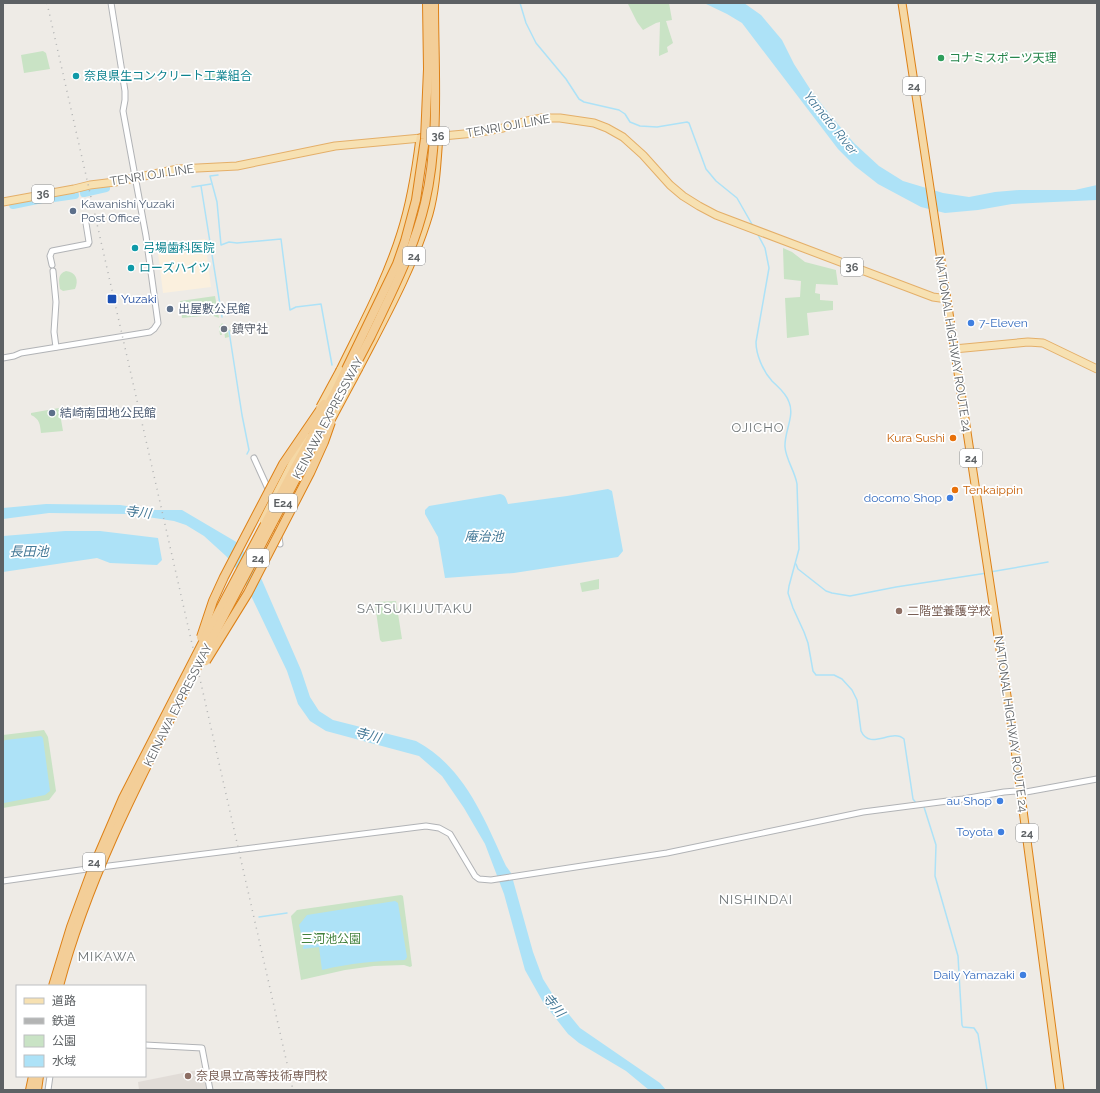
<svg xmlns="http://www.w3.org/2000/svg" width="1100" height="1093" font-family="Raleway,'Noto Sans JP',sans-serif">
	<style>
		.commercial { fill: #fbf0de }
		.education { fill: #e1dcd7 }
		.green { fill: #c9e3c5 }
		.water { fill: #ade2f7 }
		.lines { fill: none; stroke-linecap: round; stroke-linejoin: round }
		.stream { stroke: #ade2f7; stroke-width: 1.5 }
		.river { stroke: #ade2f7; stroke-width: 8 }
		.tertiary-casing { stroke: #b1b3b6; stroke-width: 7 }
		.primary-casing { stroke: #e4af69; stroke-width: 9 }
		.trunk-casing { stroke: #dd8117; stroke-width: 9 }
		.motorway-casing { stroke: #dd8117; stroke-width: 10 }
		.tertiary { stroke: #fff; stroke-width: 5 }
		.primary { stroke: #f7e1b2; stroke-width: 7 }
		.trunk { stroke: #f5d8a5; stroke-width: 7 }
		.motorway { stroke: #f3ce98; stroke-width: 8 }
		.rail { stroke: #b3b4b4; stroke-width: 1.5; stroke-dasharray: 1 5; stroke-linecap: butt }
		.trunk-bridge-casing { stroke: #dd8117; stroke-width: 9; stroke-linecap: butt }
		.motorway-bridge-casing { stroke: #dd8117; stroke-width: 10; stroke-linecap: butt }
		.trunk-bridge { stroke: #f5d8a5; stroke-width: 7 }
		.motorway-bridge { stroke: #f3ce98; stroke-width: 8 }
		.leisure-dot { fill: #2e9e5b; stroke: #fff; stroke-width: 1.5 }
		.culture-dot { fill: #0f9aa8; stroke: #fff; stroke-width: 1.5 }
		.service-dot { fill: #5c6f8a; stroke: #fff; stroke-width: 1.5 }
		.transit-dot { fill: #1a4fb4; stroke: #fff; stroke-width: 1.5 }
		.shop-dot { fill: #3f7fe0; stroke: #fff; stroke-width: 1.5 }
		.worship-dot { fill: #6b7280; stroke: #fff; stroke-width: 1.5 }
		.food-dot { fill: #e8710a; stroke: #fff; stroke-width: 1.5 }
		.education-dot { fill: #8d6e63; stroke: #fff; stroke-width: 1.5 }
		.labels { text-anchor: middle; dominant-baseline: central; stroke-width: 3.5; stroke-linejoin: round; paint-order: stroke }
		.shield { fill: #fff; stroke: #8e9092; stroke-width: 1 }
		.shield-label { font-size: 11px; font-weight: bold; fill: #5d6164 }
		.leisure-label { font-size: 12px; fill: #27864d; stroke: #fff; text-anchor: start }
		.culture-label { font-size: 12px; fill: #0d838f; stroke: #fff; text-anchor: start }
		.street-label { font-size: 12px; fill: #5d6164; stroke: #fff }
		.service-label { font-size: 12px; fill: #4e5e75; stroke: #fff; text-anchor: start }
		.transit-label { font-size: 12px; fill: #164399; stroke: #fff; text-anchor: start }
		.shop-label { font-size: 12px; fill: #366cbe; stroke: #fff; text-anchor: end }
		.worship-label { font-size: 12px; fill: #5b616d; stroke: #fff; text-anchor: start }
		.food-label { font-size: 12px; fill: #c56008; stroke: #fff; text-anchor: end }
		.education-label { font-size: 12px; fill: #785e54; stroke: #fff; text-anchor: start }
		.park-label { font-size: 12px; fill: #45823e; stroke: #fff }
		.water-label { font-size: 13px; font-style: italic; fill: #457997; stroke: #fff }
		.neighbourhood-label { font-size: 13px; letter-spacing: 1px; fill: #6e7476; stroke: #fff }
	</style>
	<rect width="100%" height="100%" fill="#eeebe6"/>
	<path class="commercial" d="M205 239 211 287 163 293 157 245Z"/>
	<path class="education" d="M203 1069 208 1090H139L138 1082Z"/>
	<g class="green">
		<path d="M630 3H669L672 20 666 21 673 43 667 47 668 52 659 56 660 22 656 23 643 30 637 22 628 4Z"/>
		<path d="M43 51 46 53 50 69 24 73 21 55Z"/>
		<path d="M217 73 219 74 220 78 206 81 204 76Z"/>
		<path d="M783 248 792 252 805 262 836 270V271L838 285 816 284 815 293 820 294V300L833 301V310L807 313 809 335 787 338 785 298 800 297 801 281 784 279Z"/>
		<path d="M66 271C76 272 79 280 75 289L63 291 60 289C59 281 57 274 66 271Z"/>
		<path d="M215 296 219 318 211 315 182 318 180 301Z"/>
		<path d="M222 323 231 331H228L229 337 225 338 224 329 221 330 222 335H220L219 327Z"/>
		<path d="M59 408 63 431 41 433C40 425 40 419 31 415V413Z"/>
		<path d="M599 579V589L582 592 580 583Z"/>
		<path d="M396 601 402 639 382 642 380 640 375 604V602Z"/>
		<path d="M44 730 48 737 56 791 49 800 3 808V735Z"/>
		<path d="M401 895 403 896 412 966 410 967 404 965 374 966 345 970 301 980 291 916 297 910Z"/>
	</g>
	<g class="water">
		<path d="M704 3H744L761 15 782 40 794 64 812 92 830 115 854 143 879 166 903 181 943 193 969 197 995 192 1019 190H1075L1097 185V200L1012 204 978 210 945 213 921 207 878 184 855 166 838 149 742 23 727 14Z"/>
		<path d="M608 489 612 491 623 551 618 557 514 573 445 578 438 537 425 514V510L429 506 500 494C506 495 506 499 508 504L567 496Z"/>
		<path d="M46 504 120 505 154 510H182L238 543 261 578 301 670 310 697 319 711 333 720 416 741C464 766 485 820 506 866L511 873 533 952 543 979 553 995 580 1028 660 1083 666 1090H649L626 1071 579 1043 568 1034 543 1002 525 970 504 894 485 844 464 808 442 776 419 756 326 731 310 721 298 704 287 671 243 579 234 565 226 556 204 536 186 525 174 521 128 514 49 513 3 519V508Z"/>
		<path d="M65 531H100L158 538 162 560 157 565 110 563 97 558 3 572V536Z"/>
		<path d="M41 736 43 738 50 791 45 795 4 803 3 742 5 740Z"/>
		<path d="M395 901 398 903 407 957 405 960C376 961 350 963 322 970L319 947 303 949V947L304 946 299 925 307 915Z"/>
	</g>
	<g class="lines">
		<g class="stream">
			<path d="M520 3 526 23 536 43 566 79 579 99 584 102 619 110 625 114 630 122 640 126 657 127 687 122 689 123 706 169 716 181 737 198 753 226"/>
			<path d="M218 175 210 176 217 202 221 245 229 242 237 243 281 239 290 310 296 307 321 304 332 365"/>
			<path d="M201 186 222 317"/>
			<path d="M192 187 211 184"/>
			<path d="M757 233 765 248 769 268 756 342C756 355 763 371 772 381 778 387 786 393 789 402 795 416 784 432 785 447 786 460 795 471 797 484L799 549 789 586 788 593 793 608 804 632 808 643 813 671 816 675H834L842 679 852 690 857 700 861 731C870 751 892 728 904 739L913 799 916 803"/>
			<path d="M229 331 242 415 249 450 247 454"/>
			<path d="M796 564 798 569 826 591 832 593 850 596 896 587 987 573"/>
			<path d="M990 572 1048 562"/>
			<path d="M924 807 936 845 935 876 958 956 962 1025 963 1027 974 1028 978 1034 987 1090"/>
			<path d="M259 917 287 913"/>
		</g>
		<g class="river">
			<path d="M84 193 106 188"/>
			<path d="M54 198 75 195"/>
			<path d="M13 205 42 199"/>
		</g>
		<defs>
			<g id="tertiary">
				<path d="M85 217 89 242"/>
				<path d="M52 265 50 256 52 251 88 244"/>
				<path d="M53 271 56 302 54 332 56 347"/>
				<path d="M3 358 14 356 21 353 150 332 154 329 158 323 146 236 123 111 125 100V91L111 3"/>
				<path d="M254 458 269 491"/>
				<path d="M276 519 280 544"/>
				<path d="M3 881 101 867 426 826 439 828 450 834 475 876 479 879 491 880 667 853 863 812 963 799 1004 792 1016 791 1026 792 1097 779"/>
				<path d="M145 1045 202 1048 210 1090"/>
				<path d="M48 1090 50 1076"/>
			</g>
			<g id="primary">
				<path d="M3 202 74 189 90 185 115 182 178 169 237 166 335 146 475 133 503 128 527 121 542 118H560L594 123 607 128 623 137 643 155 670 185 683 196 699 206 716 215 933 297 947 299"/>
				<path d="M954 349 1028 342 1043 343 1097 369"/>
			</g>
			<g id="trunk">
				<path d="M902 3 1014 742 1060 1090"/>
				<path d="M359 368C385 318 413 268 429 214 436 189 437 162 439 135"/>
				<path d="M340 370C362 325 386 281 401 233 411 202 416 170 420 138"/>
			</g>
			<g id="motorway">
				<path d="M30 1090 33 1076"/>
				<path d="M37 1090 39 1076"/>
			</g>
		</defs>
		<use href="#tertiary" class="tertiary-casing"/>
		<use href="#primary" class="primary-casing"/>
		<use href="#trunk" class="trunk-casing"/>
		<use href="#motorway" class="motorway-casing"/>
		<use href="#tertiary" class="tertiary"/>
		<use href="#primary" class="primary"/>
		<use href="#trunk" class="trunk"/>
		<use href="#motorway" class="motorway"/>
		<path class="rail" d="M47 3 293 1090"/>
		<defs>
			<g id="trunk-bridge">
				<path d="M320 407 340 370"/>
				<path d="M330 422 359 368"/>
				<path d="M263 520 306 436"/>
			</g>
			<g id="motorway-bridge">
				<path d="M201 637 213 601 224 577 283 464 324 404"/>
				<path d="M206 661 248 593 310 473 324 442 331 422"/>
				<path d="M53 986 71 927 92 870 123 798 221 607 335 392 397 264 405 241 416 200 425 139 428 69 427 3"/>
				<path d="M59 986C87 881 136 786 185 690 246 572 309 456 370 338 391 294 414 250 425 203 440 140 434 67 434 3"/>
			</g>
		</defs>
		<use href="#trunk-bridge" class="trunk-bridge-casing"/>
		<use href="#motorway-bridge" class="motorway-bridge-casing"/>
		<use href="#trunk-bridge" class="trunk-bridge"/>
		<use href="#motorway-bridge" class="motorway-bridge"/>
	</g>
	<circle class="leisure-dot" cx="941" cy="58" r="4"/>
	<g class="culture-dot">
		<circle cx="76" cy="76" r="4"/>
		<circle cx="135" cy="248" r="4"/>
		<circle cx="131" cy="268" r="4"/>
	</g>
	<g class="service-dot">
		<circle cx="73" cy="211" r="4"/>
		<circle cx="170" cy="309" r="4"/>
		<circle cx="52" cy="413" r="4"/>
	</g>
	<rect class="transit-dot" x="107" y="294" width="10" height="10" rx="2"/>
	<g class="shop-dot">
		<circle cx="971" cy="323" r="4"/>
		<circle cx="950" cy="498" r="4"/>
		<circle cx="1000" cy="801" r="4"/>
		<circle cx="1001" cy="832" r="4"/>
		<circle cx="1023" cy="975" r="4"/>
	</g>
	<circle class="worship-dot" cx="224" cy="329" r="4"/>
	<g class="food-dot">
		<circle cx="953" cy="438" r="4"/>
		<circle cx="955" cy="490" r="4"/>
	</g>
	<g class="education-dot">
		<circle cx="899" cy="611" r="4"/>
		<circle cx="188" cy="1076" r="4"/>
	</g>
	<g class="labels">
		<g class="shield">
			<rect x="903" y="77" width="22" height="18" rx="3"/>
			<rect x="427" y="127" width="22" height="18" rx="3"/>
			<rect x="32" y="185" width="22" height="18" rx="3"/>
			<rect x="403" y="247" width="22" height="18" rx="3"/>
			<rect x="841" y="258" width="22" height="18" rx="3"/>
			<rect x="960" y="449" width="22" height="18" rx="3"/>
			<rect x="269" y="494" width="28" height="18" rx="3"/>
			<rect x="247" y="549" width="22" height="18" rx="3"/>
			<rect x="1016" y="824" width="22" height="18" rx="3"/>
			<rect x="83" y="853" width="22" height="18" rx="3"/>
		</g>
		<g class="shield-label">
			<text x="914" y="86">24</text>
			<text x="438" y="136">36</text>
			<text x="43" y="194">36</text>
			<text x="414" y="256">24</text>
			<text x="852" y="267">36</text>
			<text x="971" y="458">24</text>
			<text x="283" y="503">E24</text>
			<text x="258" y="558">24</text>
			<text x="1027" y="833">24</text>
			<text x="94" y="862">24</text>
		</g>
		<g class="leisure-label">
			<text x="949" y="58">コナミスポーツ天理</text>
		</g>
		<g class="culture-label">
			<text x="84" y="76">奈良県生コンクリート工業組合</text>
			<text x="143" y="248">弓場歯科医院</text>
			<text x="139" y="268">ローズハイツ</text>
		</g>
		<g class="street-label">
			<text transform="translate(508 126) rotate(-10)">TENRI OJI LINE</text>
			<text transform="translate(152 175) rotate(-9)">TENRI OJI LINE</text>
			<text transform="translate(953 344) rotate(81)">NATIONAL HIGHWAY ROUTE 24</text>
			<text transform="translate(328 418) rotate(-62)">KEINAWA EXPRESSWAY</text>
			<text transform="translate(178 705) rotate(-63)">KEINAWA EXPRESSWAY</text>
			<text transform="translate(1011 724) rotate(82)">NATIONAL HIGHWAY ROUTE 24</text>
		</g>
		<g class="service-label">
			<text x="81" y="204">Kawanishi Yuzaki<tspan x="81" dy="14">Post Office</tspan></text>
			<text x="178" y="309">出屋敷公民館</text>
			<text x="60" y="413">結崎南団地公民館</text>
		</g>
		<g class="transit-label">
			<text x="121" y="299">Yuzaki</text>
		</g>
		<g class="shop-label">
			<text x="979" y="323" text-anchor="start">7-Eleven</text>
			<text x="942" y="498">docomo Shop</text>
			<text x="992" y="801">au Shop</text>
			<text x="993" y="832">Toyota</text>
			<text x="1015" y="975">Daily Yamazaki</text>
		</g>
		<g class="worship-label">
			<text x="232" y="329">鎮守社</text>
		</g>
		<g class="food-label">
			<text x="945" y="438">Kura Sushi</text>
			<text x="963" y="490" text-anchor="start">Tenkaippin</text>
		</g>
		<g class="education-label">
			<text x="907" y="611">二階堂養護学校</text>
			<text x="196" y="1076">奈良県立高等技術専門校</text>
		</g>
		<g class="park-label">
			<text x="331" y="939">三河池公園</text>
		</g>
		<g class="water-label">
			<text transform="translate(831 123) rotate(51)">Yamato River</text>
			<text transform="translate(138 512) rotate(7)">寺川</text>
			<text x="484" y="536">庵治池</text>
			<text x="29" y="551">長田池</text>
			<text transform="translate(368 735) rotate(15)">寺川</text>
			<text transform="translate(554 1005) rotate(51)">寺川</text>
		</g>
		<g class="neighbourhood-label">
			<text x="758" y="427">OJICHO</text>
			<text x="415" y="608">SATSUKIJUTAKU</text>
			<text x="756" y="899">NISHINDAI</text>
			<text x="107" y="956">MIKAWA</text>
		</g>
	</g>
	<rect width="1100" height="1093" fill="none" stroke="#5d6164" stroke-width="8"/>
	<rect x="16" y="985" width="130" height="92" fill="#ffffff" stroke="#bec0c1"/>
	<rect x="24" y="998" width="20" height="6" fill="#f7e1b2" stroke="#bec0c1"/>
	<text x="52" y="1005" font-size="12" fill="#5d6164">道路</text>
	<rect x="24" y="1018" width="20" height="6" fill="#b3b4b4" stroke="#bec0c1"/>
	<text x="52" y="1025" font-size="12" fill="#5d6164">鉄道</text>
	<rect x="24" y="1035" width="20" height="12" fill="#c9e3c5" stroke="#bec0c1"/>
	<text x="52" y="1045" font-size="12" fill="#5d6164">公園</text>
	<rect x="24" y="1055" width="20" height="12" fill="#ade2f7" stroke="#bec0c1"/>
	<text x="52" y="1065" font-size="12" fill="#5d6164">水域</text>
</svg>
